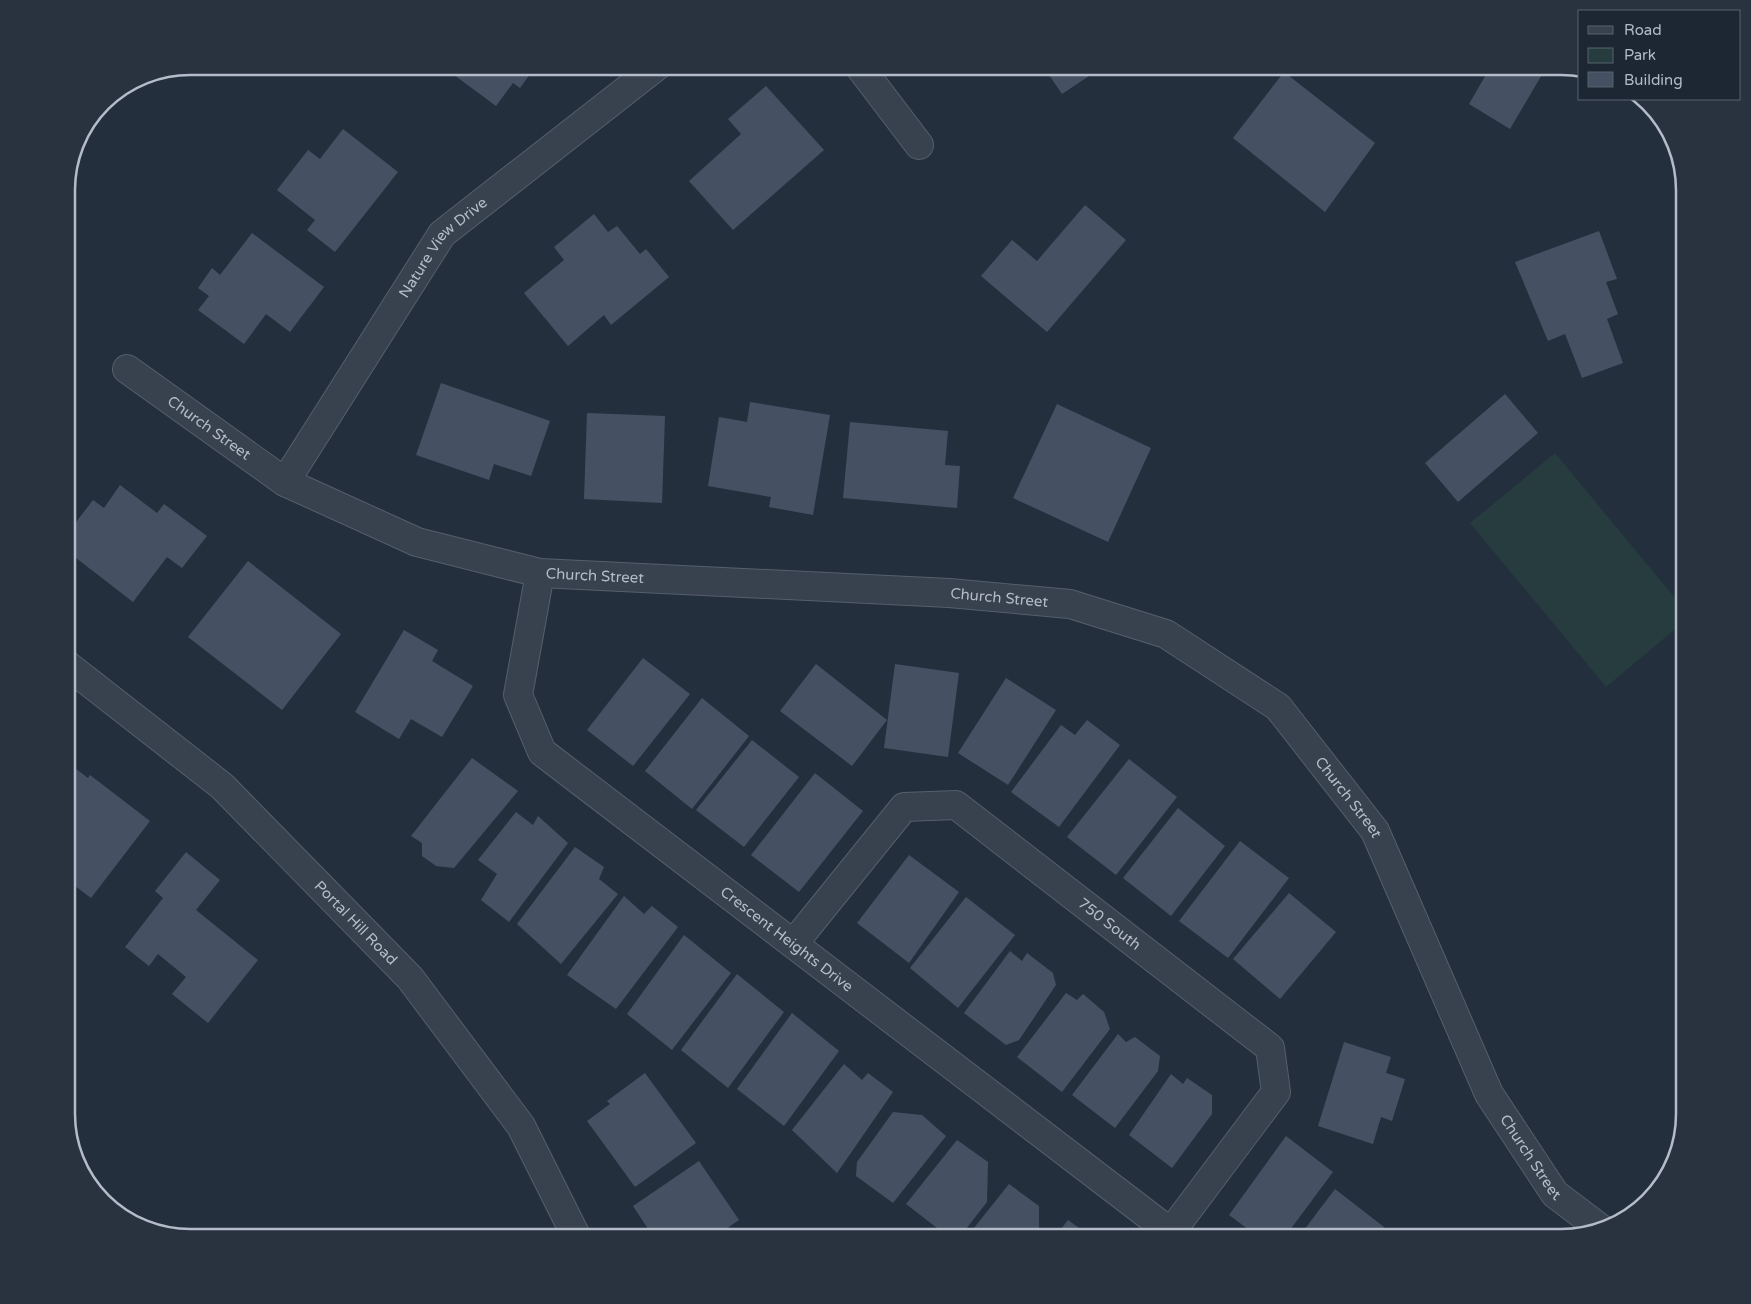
<svg xmlns="http://www.w3.org/2000/svg" width="1751" height="1304" font-family="'Varela Round',sans-serif">
	<style>
		.green { fill: #263c3f }
		.building { fill: #455162 }
		.lines { fill: none; stroke-linecap: round; stroke-linejoin: round }
		.minor-casing { stroke: #565f6c; stroke-width: 30 }
		.minor { stroke: #38414e; stroke-width: 28 }
		.labels { text-anchor: middle; dominant-baseline: central; stroke-width: 5; stroke-linejoin: round; paint-order: stroke }
		.street-label { font-size: 15px; fill: #b4bcc9; stroke: #1d2633 }
		.rim { fill: none; stroke: #b4bcc9; stroke-width: 2.5 }
	</style>
	<rect width="100%" height="100%" fill="#242f3e"/>
	<path class="green" d="M1555 453 1685 610V621L1606 687 1470 523Z"/>
	<g class="building">
		<path d="M442 66H536L520 88 513 83 496 106Z"/>
		<path d="M1043 66H1104L1062 94Z"/>
		<path d="M1491 66H1547L1510 129 1469 104Z"/>
		<path d="M1284 72 1375 143 1325 212 1233 138Z"/>
		<path d="M766 86 824 150 733 230 689 181 741 134 728 119Z"/>
		<path d="M343 129 398 172 335 252 307 230 315 220 277 190 308 150 320 159Z"/>
		<path d="M1085 205 1126 240 1047 332 981 276 1012 240 1037 261Z"/>
		<path d="M594 214 608 232 617 226 640 254 646 249 669 277 611 325 604 315 568 346 524 293 564 260 554 247Z"/>
		<path d="M1599 231 1617 279 1606 282 1618 314 1607 319 1623 363 1582 378 1565 334 1548 341 1515 262Z"/>
		<path d="M252 233 324 287 290 332 266 314 244 344 198 310 209 296 198 288 212 268 220 275Z"/>
		<path d="M441 383 550 421 531 476 494 464 489 480 416 455Z"/>
		<path d="M1505 394 1538 433 1458 502 1425 463Z"/>
		<path d="M750 402 830 415 813 515 769 507 771 497 708 486 719 417 747 422Z"/>
		<path d="M1057 404 1151 448 1108 542 1013 498Z"/>
		<path d="M587 413 665 416 662 503 584 499Z"/>
		<path d="M850 422 948 431 945 465 960 466 957 508 843 498Z"/>
		<path d="M120 485 157 513 164 504 207 536 182 568 167 557 133 602 67 551V534L93 500 104 508Z"/>
		<path d="M248 561 341 634 282 710 188 637Z"/>
		<path d="M404 630 438 650 432 661 473 686 442 737 411 719 399 739 355 712Z"/>
		<path d="M643 658 690 694 633 766 587 730Z"/>
		<path d="M816 664 887 720 852 766 780 711Z"/>
		<path d="M895 664 959 673 948 757 884 748Z"/>
		<path d="M1006 678 1056 710 1008 785 958 753Z"/>
		<path d="M702 698 749 736 692 809 645 771Z"/>
		<path d="M1087 720 1120 745 1059 827 1011 792 1061 725 1075 735Z"/>
		<path d="M752 740 799 777 744 847 696 810Z"/>
		<path d="M472 758 518 791 454 868 436 866 422 856V843L411 836Z"/>
		<path d="M1129 759 1177 797 1116 875 1067 837Z"/>
		<path d="M67 762 88 778 90 775 150 821 91 898 67 880Z"/>
		<path d="M815 773 863 811 799 892 751 855Z"/>
		<path d="M1178 808 1225 846 1171 916 1123 878Z"/>
		<path d="M516 812 533 825 538 816 568 843 509 922 481 900 497 874 478 860Z"/>
		<path d="M1240 841 1289 878 1228 958 1179 921Z"/>
		<path d="M575 847 604 867 599 879 618 894 561 964 517 924Z"/>
		<path d="M186 852 220 880 196 910 258 960 208 1023 172 994 186 977 158 954 149 966 125 947 163 898 155 891Z"/>
		<path d="M909 855 959 892 909 963 857 923Z"/>
		<path d="M1289 893 1336 932 1280 999 1233 959Z"/>
		<path d="M624 896 644 914 652 906 678 927 616 1009 567 975Z"/>
		<path d="M966 897 1015 935 958 1008 910 968Z"/>
		<path d="M684 935 731 973 672 1050 627 1014Z"/>
		<path d="M1010 951 1022 961 1027 953 1053 973 1056 985 1019 1040 1006 1045 964 1013Z"/>
		<path d="M737 974 784 1012 728 1088 681 1050Z"/>
		<path d="M1066 993 1077 1000 1083 994 1104 1012 1110 1029 1062 1092 1017 1057Z"/>
		<path d="M792 1013 839 1051 784 1126 737 1089Z"/>
		<path d="M1118 1034 1126 1042 1135 1037 1160 1056 1158 1071 1115 1128 1072 1095Z"/>
		<path d="M1344 1042 1391 1057 1386 1073 1405 1079 1392 1121 1381 1117 1373 1144 1318 1126Z"/>
		<path d="M844 1064 862 1080 868 1073 893 1092 837 1173 792 1130Z"/>
		<path d="M645 1073 696 1143 635 1187 587 1121 610 1104 607 1101Z"/>
		<path d="M1171 1074 1183 1084 1187 1078 1212 1095V1114L1172 1168 1129 1135Z"/>
		<path d="M893 1112 922 1115 946 1136 893 1203 856 1176 857 1162Z"/>
		<path d="M1286 1136 1333 1172 1284 1238H1260L1229 1215Z"/>
		<path d="M957 1140 988 1162 987 1202 959 1238H950L906 1204Z"/>
		<path d="M699 1161 739 1220 713 1238H654L633 1206Z"/>
		<path d="M1009 1184 1039 1206V1238H966Z"/>
		<path d="M1335 1189 1384 1227 1376 1238H1298Z"/>
		<path d="M1068 1220 1093 1238H1054Z"/>
		<path d="M849 1228 861 1238H841Z"/>
		<path d="M1391 1230 1400 1238H1385Z"/>
	</g>
	<g class="lines">
		<defs>
			<g id="minor">
				<path d="M859 66 919 145"/>
				<path id="s1" d="M127 369 285 482 417 542 540 573 949 593 1070 604 1166 634 1278 707 1375 831 1489 1094 1555 1194 1600 1228"/>
				<path id="s2" d="M285 482 442 234 657 66"/>
				<path id="s3" d="M540 573 518 695 542 752 1178 1238"/>
				<path id="s4" d="M67 665 222 786 410 978 521 1126 577 1238"/>
				<path id="s5" d="M794 943 904 807 956 805 1270 1048 1276 1092 1171 1232"/>
			</g>
		</defs>
		<use href="#minor" class="minor-casing"/>
		<use href="#minor" class="minor"/>
	</g>
	<g class="labels">
		<g class="street-label">
			<text stroke="none"><textPath href="#s2" startOffset="284">Nature View Drive</textPath></text>
			<text stroke="none"><textPath href="#s1" startOffset="101">Church Street</textPath></text>
			<text stroke="none"><textPath href="#s1" startOffset="521">Church Street</textPath></text>
			<text stroke="none"><textPath href="#s1" startOffset="926">Church Street</textPath></text>
			<text stroke="none"><textPath href="#s1" startOffset="1346">Church Street</textPath></text>
			<text stroke="none"><textPath href="#s4" startOffset="388">Portal Hill Road</textPath></text>
			<text stroke="none"><textPath href="#s5" startOffset="421">750 South</textPath></text>
			<text stroke="none"><textPath href="#s3" startOffset="494">Crescent Heights Drive</textPath></text>
			<text stroke="none"><textPath href="#s1" startOffset="1751">Church Street</textPath></text>
		</g>
	</g>
	<path d="M0 0H1751V1304H0ZM190 75H1561A115 115 0 0 1 1676 190V1114A115 115 0 0 1 1561 1229H190A115 115 0 0 1 75 1114V190A115 115 0 0 1 190 75Z" fill="#29323f" fill-rule="evenodd"/>
	<path class="rim" d="M190 75H1561A115 115 0 0 1 1676 190V1114A115 115 0 0 1 1561 1229H190A115 115 0 0 1 75 1114V190A115 115 0 0 1 190 75Z"/>
	<rect x="1578" y="10" width="162" height="90" fill="#1d2633" stroke="#59626f"/>
	<rect x="1588" y="26" width="25" height="8" fill="#38414e" stroke="#59626f"/>
	<text x="1624" y="35" font-size="15" fill="#b4bcc9">Road</text>
	<rect x="1588" y="48" width="25" height="15" fill="#263c3f" stroke="#59626f"/>
	<text x="1624" y="60" font-size="15" fill="#b4bcc9">Park</text>
	<rect x="1588" y="72" width="25" height="15" fill="#455162" stroke="#59626f"/>
	<text x="1624" y="85" font-size="15" fill="#b4bcc9">Building</text>
</svg>
